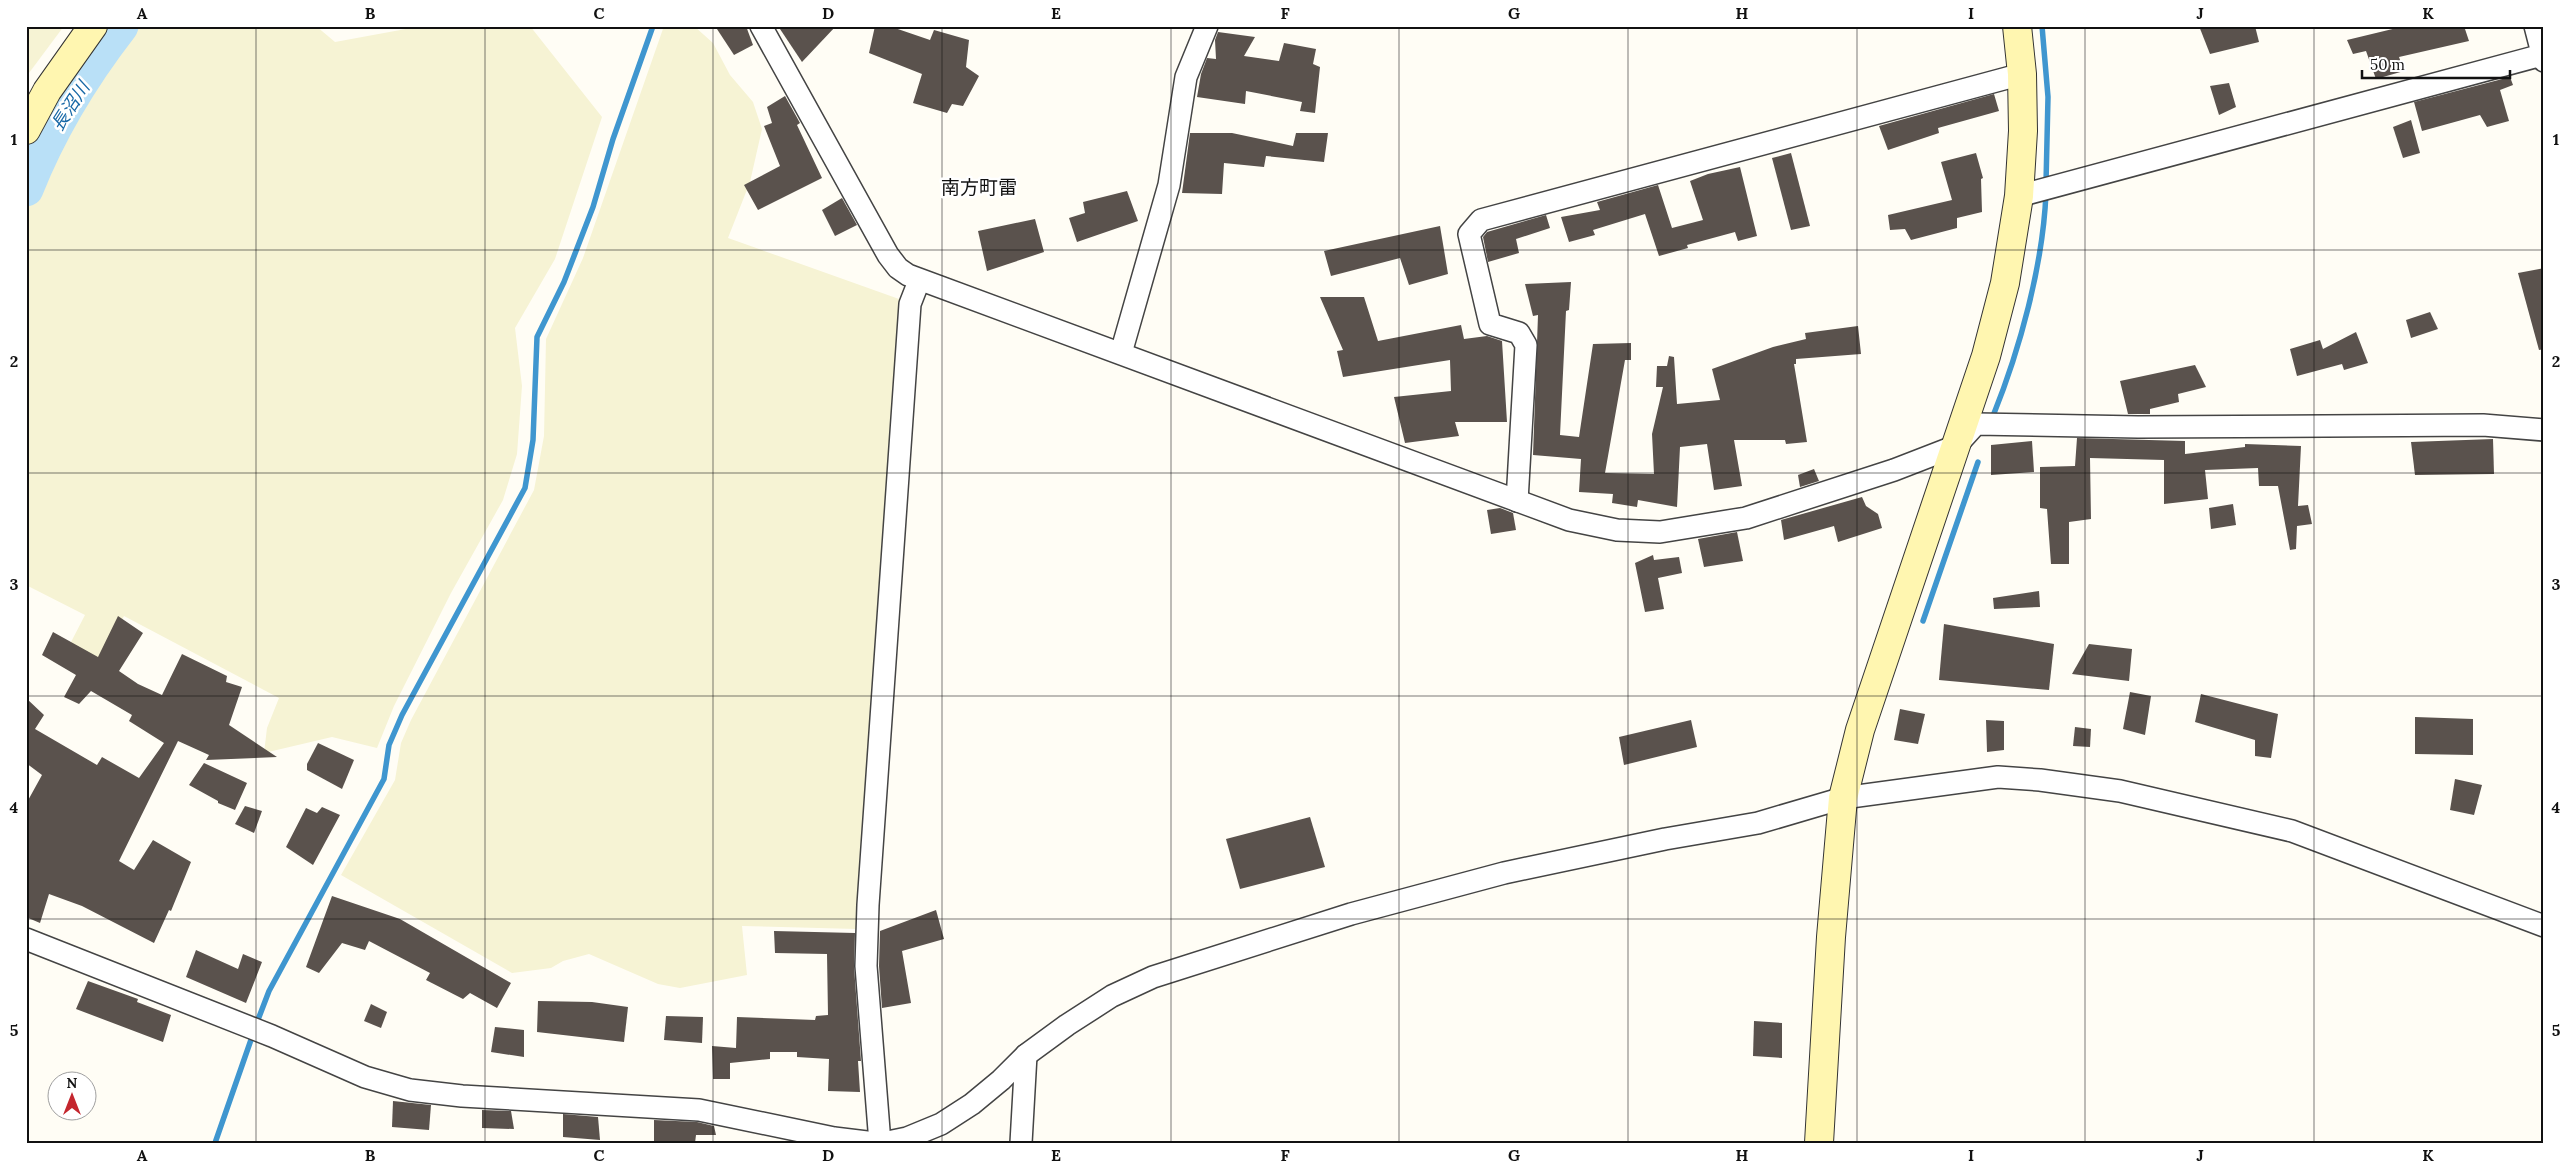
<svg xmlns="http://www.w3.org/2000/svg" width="2570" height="1169" font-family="Lora,'Noto Sans JP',serif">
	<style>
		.farmland { fill: #f6f3d4 }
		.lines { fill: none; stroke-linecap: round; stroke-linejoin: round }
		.stream { stroke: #3f96cf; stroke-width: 5.5 }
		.river { stroke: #b9e0f7; stroke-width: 35 }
		.building { fill: #5a524d }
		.street-casing { stroke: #444; stroke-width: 24 }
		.secondary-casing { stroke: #333; stroke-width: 30 }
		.street { stroke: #fff; stroke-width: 21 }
		.secondary { stroke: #fff6b0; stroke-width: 28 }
		.grid { fill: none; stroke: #111; stroke-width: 1; stroke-opacity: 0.55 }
		.labels { text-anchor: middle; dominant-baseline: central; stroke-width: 5; stroke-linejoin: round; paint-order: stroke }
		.water-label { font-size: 18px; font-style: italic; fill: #1768a6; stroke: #fff }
		.quarter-label { font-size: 19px; fill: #111; stroke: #fff }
		.neatline { fill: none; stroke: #111; stroke-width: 2 }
		.grid-label { font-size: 16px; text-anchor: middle; font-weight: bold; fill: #111 }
	</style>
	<rect width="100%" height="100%" fill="#fffdf5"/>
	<g class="farmland">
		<path d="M26 26H64L26 77Z"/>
		<path d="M134 26H316L335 42 422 26H530L602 117 555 259 515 328 522 386 517 454 503 500 451 593 394 706 377 748 332 737 264 753 267 728 279 698 124 616 99 662 70 644 85 615 26 585V205L52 151 120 43Z"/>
		<path d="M664 26H694L713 43 730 75 753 102 762 129 750 182 728 238 899 299 857 929 742 926 747 975 680 988 658 984 589 954 563 961 551 968 512 973 341 875 395 780 401 743 411 720 534 490 544 436 546 339 583 258Z"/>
	</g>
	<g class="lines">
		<g class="stream">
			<path d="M2042 26 2048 97 2046 183"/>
			<path d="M1993 416C2020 349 2043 265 2046 193"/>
			<path d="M1923 621 1978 462"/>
			<path d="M256 1025 269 991 384 779 389 745 402 715 525 488 533 440 537 337 564 282 593 207 613 139 653 26"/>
			<path d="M215 1143 253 1034"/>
		</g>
		<path class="river" d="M26 189C49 131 83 75 121 26"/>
	</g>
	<g class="building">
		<path d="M715 26H746L753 45 734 55Z"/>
		<path d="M778 26H836L802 62Z"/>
		<path d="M875 26H889L930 40 934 30 969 40 966 67 979 76 963 106 952 104 947 113 913 103 922 74 869 53Z"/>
		<path d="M2199 26H2255L2259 42 2210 54Z"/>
		<path d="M2405 26H2464L2469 41 2399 57 2404 71 2376 79 2366 51 2353 54 2347 40Z"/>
		<path d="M1218 32 1255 37 1244 56 1279 61 1284 43 1316 49 1313 64 1320 67 1315 113 1300 111 1302 102 1246 91 1245 104 1197 97 1201 74 1207 58 1216 59 1215 40Z"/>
		<path d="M2510 77 2513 85 2500 90 2509 121 2487 127 2480 115 2422 131 2414 102Z"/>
		<path d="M2229 83 2236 107 2219 115 2210 86Z"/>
		<path d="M1994 94 1999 111 1938 128 1939 133 1888 150 1879 126Z"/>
		<path d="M785 96 800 123 797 125 822 178 758 210 744 185 780 166 764 126 772 123 767 107Z"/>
		<path d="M2411 120 2420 153 2403 158 2393 127Z"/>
		<path d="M1190 133H1232L1293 146 1296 133H1328L1324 162 1266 156 1264 167 1224 163 1222 194 1182 193Z"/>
		<path d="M1791 153 1810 226 1791 230 1772 158Z"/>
		<path d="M1976 153 1983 178 1981 179 1982 212 1957 218V228L1911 240 1905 229 1890 230 1888 215 1952 200 1941 162Z"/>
		<path d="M1740 167 1757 236 1738 241 1735 232 1687 245 1688 248 1659 256 1645 214 1593 230 1595 235 1569 242 1561 217 1600 210 1597 202 1658 185 1672 228 1703 220 1690 181 1708 174Z"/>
		<path d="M1127 191 1138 221 1077 242 1069 218 1085 213 1083 202Z"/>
		<path d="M842 198 857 225 835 236 822 210Z"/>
		<path d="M1546 215 1550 228 1516 239 1519 253 1488 262 1483 237 1487 232Z"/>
		<path d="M1035 219 1044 252 987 271 978 231Z"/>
		<path d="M1440 226 1448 274 1409 285 1400 258 1331 276 1324 251Z"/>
		<path d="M2544 268V349L2539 350 2518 273Z"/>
		<path d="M1571 282 1569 310 1566 311 1560 435 1579 437 1593 344 1631 343V360H1625L1605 473 1654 474 1652 434 1663 387H1656L1657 366H1667L1669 356 1674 357 1677 404 1720 400 1712 369 1773 347 1806 339 1805 333 1858 326 1861 354 1796 359V364H1794L1807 442 1786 444 1785 440H1734L1742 486 1714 490 1707 444 1680 447 1677 507 1638 500 1637 507 1612 503 1613 494 1579 492 1581 459 1533 455 1538 315 1533 316 1525 284Z"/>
		<path d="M1320 297H1364L1378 341 1461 325 1464 339 1487 336 1502 341 1507 422H1455L1459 436 1405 443 1394 397 1451 391 1450 360 1343 377 1337 351 1343 350Z"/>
		<path d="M2430 312 2438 329 2411 338 2406 320Z"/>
		<path d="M2356 332 2368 363 2344 370 2342 364 2297 376 2290 349 2320 340 2323 349Z"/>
		<path d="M2195 365 2206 387 2178 394 2179 402 2150 409V414H2128L2120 381Z"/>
		<path d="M2077 438 2185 441V454L2245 447V444L2301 446 2298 506 2308 505 2312 524 2297 526 2296 549 2290 550 2278 486H2259L2258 468 2205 470 2208 499 2164 504V460L2090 458 2091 519 2069 522V564H2051L2047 509 2040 508V467L2075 466Z"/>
		<path d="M2493 439 2494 474 2415 475 2411 442Z"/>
		<path d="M2032 441 2034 472 1991 475V445Z"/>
		<path d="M1814 469 1819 481 1800 487 1798 475Z"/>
		<path d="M1862 497 1866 506 1878 514 1882 528 1838 542 1834 526 1784 540 1781 520Z"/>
		<path d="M2233 504 2236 525 2211 529 2209 508Z"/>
		<path d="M1500 508 1513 513 1516 530 1491 534 1487 510Z"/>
		<path d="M1737 532 1743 561 1704 567 1698 539Z"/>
		<path d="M1653 555 1654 560 1679 557 1682 573 1658 578 1664 609 1645 612 1635 563Z"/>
		<path d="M2039 591 2040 607 1994 609 1993 598Z"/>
		<path d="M118 616 143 633 119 671 138 684 162 695 182 654 227 676 226 682 242 687 229 725 277 757 206 760 209 755 178 741 119 861 134 870 153 840 191 862 171 911 169 910 154 943 82 906 49 894 40 923 26 917V804L42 775 26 763V698L44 715 35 729 97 765 102 757 139 778 164 743 129 721 132 715 91 691 79 704 64 697 76 675 42 655 53 632 98 657Z"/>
		<path d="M1944 624 2054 644 2049 690 1939 680Z"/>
		<path d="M2089 644 2132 649 2129 681 2072 674Z"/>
		<path d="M2130 692 2151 696 2145 735 2123 729Z"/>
		<path d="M2201 694 2278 714 2271 758 2255 756V740L2195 722Z"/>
		<path d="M1900 709 1925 714 1918 744 1894 740Z"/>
		<path d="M2415 717 2473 719V755L2415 754Z"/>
		<path d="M1691 720 1697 747 1624 765 1619 737Z"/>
		<path d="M1986 720 2004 721V750L1987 752Z"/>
		<path d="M2075 727 2091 729 2090 747 2073 746Z"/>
		<path d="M318 743 354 760 342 789 307 770V764Z"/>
		<path d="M204 763 247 783 235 810 218 803V801L189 785Z"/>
		<path d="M2455 779 2482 785 2474 815 2450 810Z"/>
		<path d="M245 806 262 811 254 833 235 824Z"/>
		<path d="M322 807 340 815 313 865 286 847 306 808 317 813Z"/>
		<path d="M1310 817 1325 867 1240 889 1226 839Z"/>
		<path d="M332 896 400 919 511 983 497 1008 470 993 463 999 426 980 430 973 369 941 365 950 342 943 319 973 306 967Z"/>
		<path d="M936 910 944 939 902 951 911 1003 882 1008 879 966 880 931Z"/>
		<path d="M774 931 855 933 854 967 861 1061H858L860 1092 828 1091 829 1059 797 1057V1052H770V1059L730 1063V1079H713L712 1046 736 1048 737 1017 815 1020 816 1016 828 1015 827 954 775 953Z"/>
		<path d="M196 950 238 969 243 954 262 962 246 1003 186 977Z"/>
		<path d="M88 981 138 999 137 1002 171 1015 163 1042 76 1009Z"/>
		<path d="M538 1001 592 1002 628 1007 624 1042 537 1032Z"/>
		<path d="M371 1004 387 1012 381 1028 364 1021Z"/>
		<path d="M666 1016 703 1017 702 1043 664 1040Z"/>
		<path d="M1754 1021 1782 1023V1058L1753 1056Z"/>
		<path d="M495 1027 524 1030V1057L491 1052Z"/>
		<path d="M393 1101 431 1105 429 1130 392 1127Z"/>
		<path d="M482 1110 511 1111 514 1129 482 1128Z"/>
		<path d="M563 1114 598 1117 600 1140 563 1137Z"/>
		<path d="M654 1120 697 1122 714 1126 716 1135H696L695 1143H654Z"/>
	</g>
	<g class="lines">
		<defs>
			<g id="street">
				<path d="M761 26 888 255 898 268 908 275 1569 520 1617 530 1660 532 1746 518 1894 470 1956 446 1976 424 2138 427 2483 425 2544 430"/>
				<path d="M2535 26 2544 61"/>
				<path d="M2019 196 2542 55"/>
				<path d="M1121 353 1169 185 1186 77 1207 26"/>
				<path d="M1517 501 1526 345 1519 333 1490 324 1469 234 1481 220 2022 74"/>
				<path d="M26 939 272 1036 365 1077 410 1090 462 1096 699 1110 834 1138 875 1143"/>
				<path d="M880 1143 866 966 868 905 910 304 919 281"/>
				<path d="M883 1143 907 1138 941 1124 972 1104 1001 1080 1026 1055 1067 1025 1112 996 1153 977 1351 914 1504 873 1665 839 1758 823 1843 798 1998 777 2040 780 2120 791 2292 831 2544 926"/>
				<path d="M1021 1143 1026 1055"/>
			</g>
			<g id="secondary">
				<path d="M26 130 47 91 93 26"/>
				<path d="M1819 1143 1831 937 1843 798 1860 730 1986 356 2005 283 2019 196 2023 131 2022 74 2017 26"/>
			</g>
		</defs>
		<use href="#street" class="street-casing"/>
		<use href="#secondary" class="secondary-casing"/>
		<use href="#street" class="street"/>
		<use href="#secondary" class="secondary"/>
	</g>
	<path class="grid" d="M256 26V1143M485 26V1143M713 26V1143M942 26V1143M1171 26V1143M1399 26V1143M1628 26V1143M1857 26V1143M2085 26V1143M2314 26V1143M26 250H2544M26 473H2544M26 696H2544M26 919H2544"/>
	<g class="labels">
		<g class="water-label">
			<text transform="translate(70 106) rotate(-57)">長沼川</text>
		</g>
		<g class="quarter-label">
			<text x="979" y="187">南方町雷</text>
		</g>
	</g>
	<rect width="2570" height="1169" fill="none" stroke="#ffffff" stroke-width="55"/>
	<g transform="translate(72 1096)"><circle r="24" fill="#ffffff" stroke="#a0a0a0"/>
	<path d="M0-4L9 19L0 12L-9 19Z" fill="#c4262e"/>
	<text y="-8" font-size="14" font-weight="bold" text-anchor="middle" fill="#111111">N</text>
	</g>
	<path d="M2362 70v8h148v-8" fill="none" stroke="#111111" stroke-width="2.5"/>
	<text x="2370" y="70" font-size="15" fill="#111111" stroke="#ffffff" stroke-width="4" paint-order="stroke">50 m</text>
	<rect x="28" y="28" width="2514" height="1114" class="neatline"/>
	<g class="grid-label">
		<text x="142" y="19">A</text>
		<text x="370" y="19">B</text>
		<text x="599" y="19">C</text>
		<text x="828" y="19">D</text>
		<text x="1056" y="19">E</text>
		<text x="1285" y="19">F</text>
		<text x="1514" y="19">G</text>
		<text x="1742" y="19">H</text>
		<text x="1971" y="19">I</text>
		<text x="2200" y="19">J</text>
		<text x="2428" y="19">K</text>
		<text x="14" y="145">1</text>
		<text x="2556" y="145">1</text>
		<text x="14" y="367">2</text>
		<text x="2556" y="367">2</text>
		<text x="14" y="590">3</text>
		<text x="2556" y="590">3</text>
		<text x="14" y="813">4</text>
		<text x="2556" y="813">4</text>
		<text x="14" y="1036">5</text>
		<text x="2556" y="1036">5</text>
		<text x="142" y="1161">A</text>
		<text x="370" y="1161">B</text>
		<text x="599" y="1161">C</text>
		<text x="828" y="1161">D</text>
		<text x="1056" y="1161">E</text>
		<text x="1285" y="1161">F</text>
		<text x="1514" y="1161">G</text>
		<text x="1742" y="1161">H</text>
		<text x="1971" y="1161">I</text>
		<text x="2200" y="1161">J</text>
		<text x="2428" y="1161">K</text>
	</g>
</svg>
